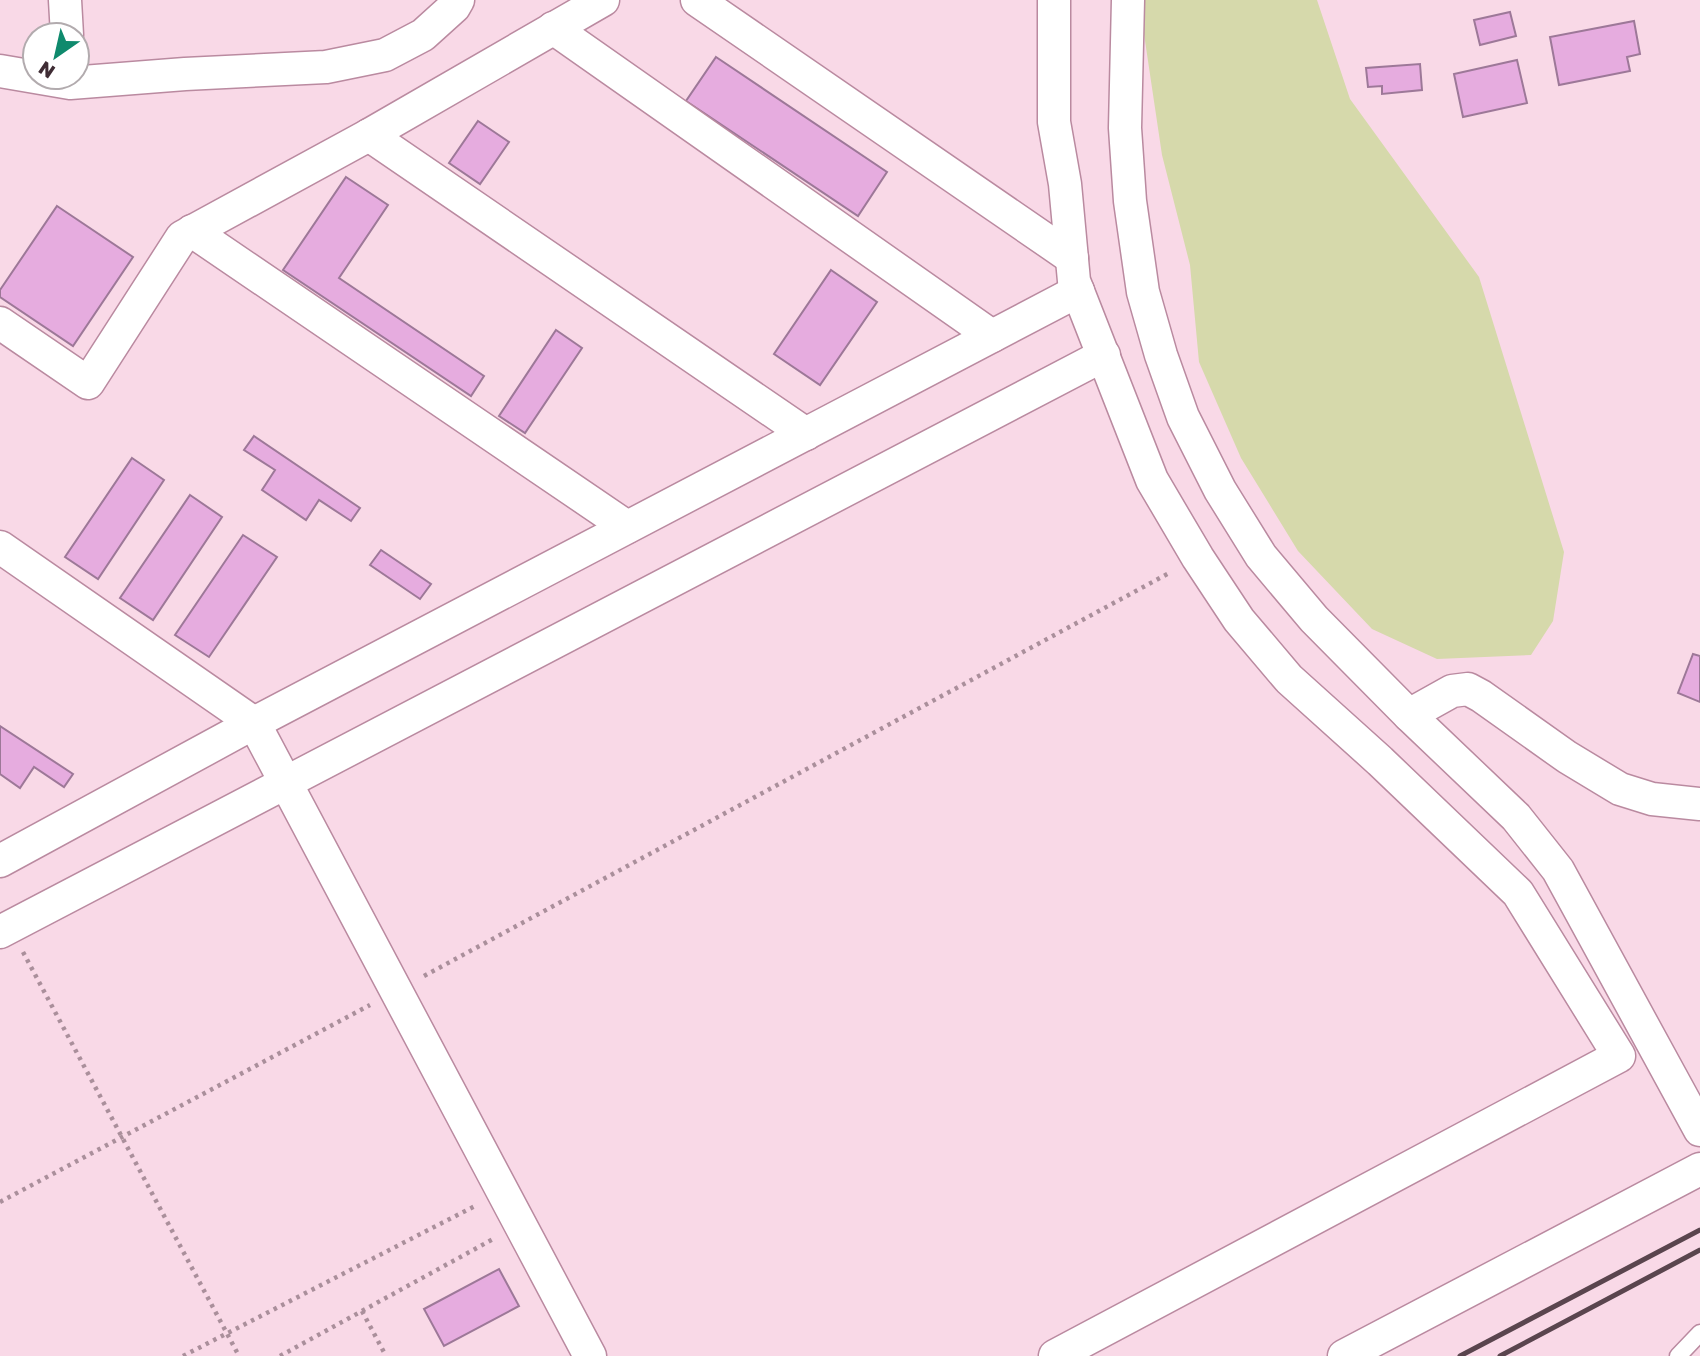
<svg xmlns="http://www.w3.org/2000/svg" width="1700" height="1356" font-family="'Golos Text',sans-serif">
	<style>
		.green { fill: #d6d9ab }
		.building { fill: #e6acdf; stroke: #9d7898; stroke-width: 2 }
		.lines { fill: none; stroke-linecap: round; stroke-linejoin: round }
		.lane-casing { stroke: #ba8aa0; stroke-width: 19 }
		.street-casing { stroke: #ba8aa0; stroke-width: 35 }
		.path { stroke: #aa8f9b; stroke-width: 4.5; stroke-dasharray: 3.5 5; stroke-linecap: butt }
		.lane { stroke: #fff; stroke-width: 16 }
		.street { stroke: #fff; stroke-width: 32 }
		.rail { stroke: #5a454e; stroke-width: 5 }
	</style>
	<rect width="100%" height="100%" fill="#f9d9e7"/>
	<path class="green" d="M1142 0H1317L1350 99 1479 277 1564 552 1553 621 1531 655 1437 659 1372 629 1298 551 1241 458 1199 362 1190 265 1162 155 1144 34Z"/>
	<g class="building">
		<path d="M1510 12 1516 36 1480 45 1474 20Z"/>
		<path d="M1634 21 1640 54 1627 57 1630 71 1559 85 1550 37Z"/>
		<path d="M716 57 887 172 858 216 686 101Z"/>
		<path d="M1517 60 1527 103 1463 117 1454 74Z"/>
		<path d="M1420 64 1422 90 1382 94V86L1368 87 1366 68Z"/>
		<path d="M478 121 509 142 480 184 449 163Z"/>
		<path d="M346 177 388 205 339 278 484 376 471 396 283 270Z"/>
		<path d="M57 206 133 257 73 346 0 297V290Z"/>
		<path d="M831 270 877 302 820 385 774 354Z"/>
		<path d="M556 330 582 348 525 433 499 416Z"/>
		<path d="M254 436 360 508 351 521 319 500 306 520 262 490 275 470 244 450Z"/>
		<path d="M132 458 164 480 98 579 65 557Z"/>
		<path d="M190 495 222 517 153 620 120 598Z"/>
		<path d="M243 535 277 557 209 657 175 635Z"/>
		<path d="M381 550 431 584 420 599 370 565Z"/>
		<path d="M1693 654 1700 656V702L1678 693Z"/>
		<path d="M0 726 73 774 64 787 34 767 20 788 0 774Z"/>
		<path d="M499 1269 519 1306 444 1346 424 1309Z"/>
	</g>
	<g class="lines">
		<defs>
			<path id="lane" d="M1678 1356 1700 1333"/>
			<g id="street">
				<path d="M65 0 67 35"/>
				<path d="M697 0 1072 258"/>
				<path d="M1054 0V122L1065 184 1074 281 1152 480 1198 558 1239 620 1289 679 1380 761 1518 893 1619 1056 1055 1356"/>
				<path d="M1128 0 1125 128 1130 201 1143 292 1161 355 1183 417 1220 490 1261 556 1314 619 1409 715 1516 817 1558 870 1700 1130"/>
				<path d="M553 28 992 336"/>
				<path d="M0 71 70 83 185 74 326 67 385 55 423 35 454 7 458 0"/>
				<path d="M369 135 806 434"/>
				<path d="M192 231 627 527"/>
				<path d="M0 323 88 383 182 237 369 135 603 0"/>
				<path d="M0 547 254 723 590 1356"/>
				<path d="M1409 715 1452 691 1468 689 1481 696 1567 757 1620 789 1652 799 1700 804"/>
				<path d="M0 861 254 723 1078 291"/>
				<path d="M0 932 1104 355"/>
				<path d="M1344 1356 1700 1169"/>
			</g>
		</defs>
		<use href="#lane" class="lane-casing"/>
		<use href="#street" class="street-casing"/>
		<g class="path">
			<path d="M23 952 239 1356"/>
			<path d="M424 976 1171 572"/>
			<path d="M0 1202 370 1005"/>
			<path d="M362 1311 386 1356"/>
			<path d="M183 1356 475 1206"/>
			<path d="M280 1356 495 1238"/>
		</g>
		<use href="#lane" class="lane"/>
		<use href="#street" class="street"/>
		<g class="rail">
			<path d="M1460 1356 1700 1230"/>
			<path d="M1500 1356 1700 1250"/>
		</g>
	</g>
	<g transform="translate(56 56) rotate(214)"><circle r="33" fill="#ffffff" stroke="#b2abae" stroke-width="2"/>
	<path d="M0-5L12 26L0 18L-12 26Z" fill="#0f8a6d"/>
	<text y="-10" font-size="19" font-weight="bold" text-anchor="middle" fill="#3f2c34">N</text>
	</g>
</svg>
